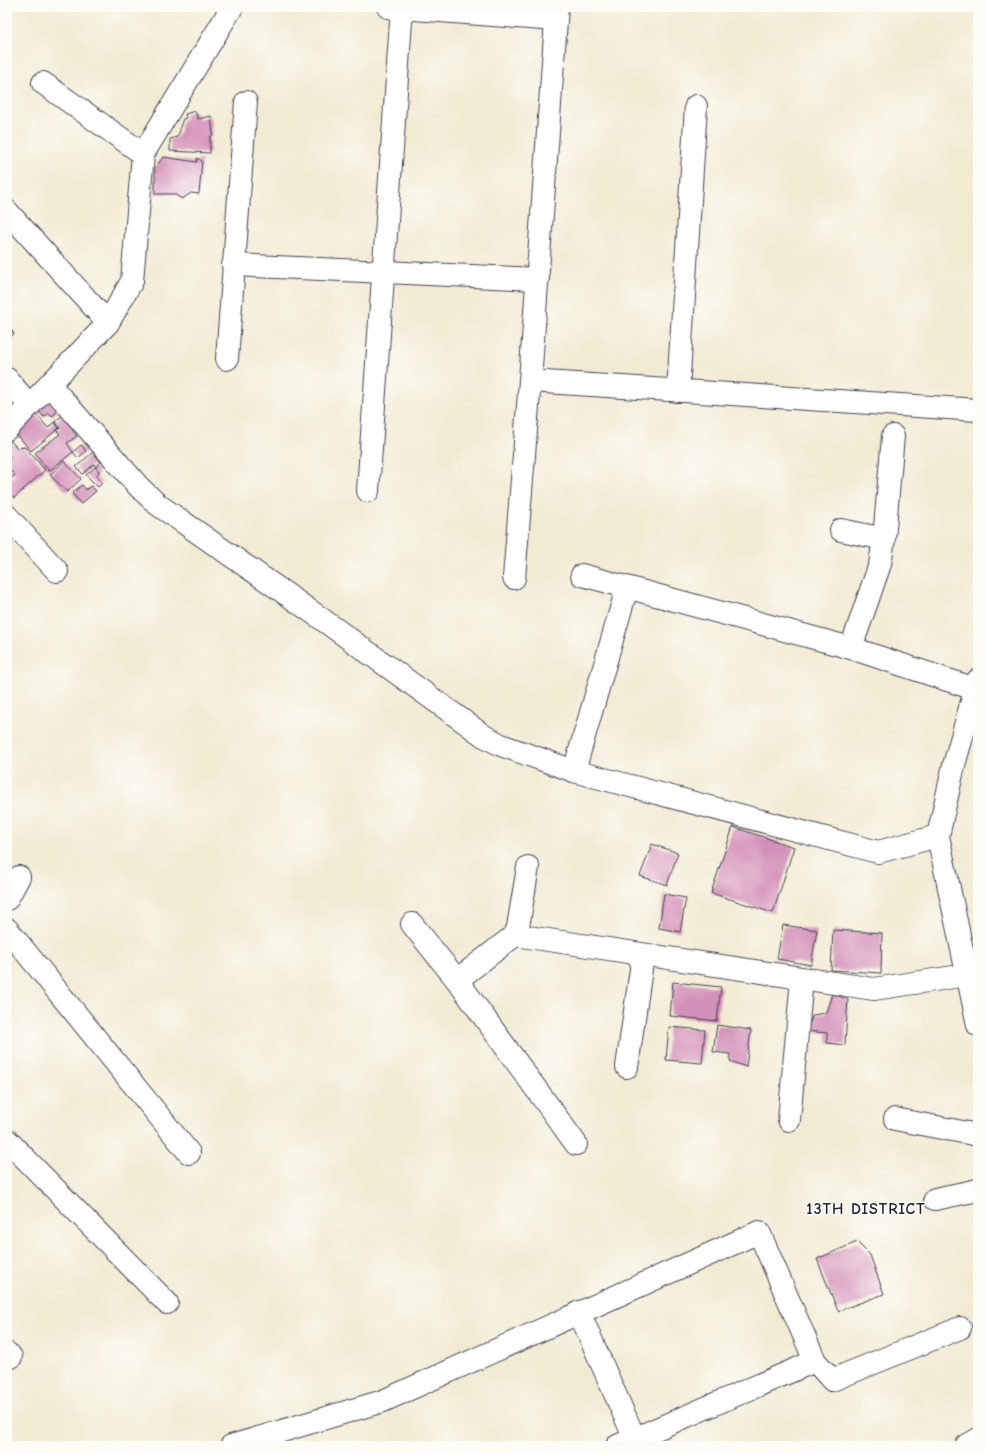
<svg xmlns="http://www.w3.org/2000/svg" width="985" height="1453" font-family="'Comic Neue',sans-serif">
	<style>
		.building { fill: #d390b8 }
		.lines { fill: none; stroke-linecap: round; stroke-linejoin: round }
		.minor-casing { stroke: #414052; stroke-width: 24 }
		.minor { stroke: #fff; stroke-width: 22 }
		.labels { text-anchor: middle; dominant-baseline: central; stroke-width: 3; stroke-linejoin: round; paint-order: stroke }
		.district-label { font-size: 16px; font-weight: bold; letter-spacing: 1px; fill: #22223b; stroke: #fdfcf7 }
	</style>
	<rect width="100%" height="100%" fill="#fdfcf7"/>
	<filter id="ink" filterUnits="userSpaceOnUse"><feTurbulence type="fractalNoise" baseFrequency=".025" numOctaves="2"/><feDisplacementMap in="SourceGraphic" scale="8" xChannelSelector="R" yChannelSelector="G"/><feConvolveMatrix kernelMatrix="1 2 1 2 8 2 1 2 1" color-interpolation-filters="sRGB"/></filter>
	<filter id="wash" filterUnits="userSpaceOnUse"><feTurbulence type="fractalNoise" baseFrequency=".012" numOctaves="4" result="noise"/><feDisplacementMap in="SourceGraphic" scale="16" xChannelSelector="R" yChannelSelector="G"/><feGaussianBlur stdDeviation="0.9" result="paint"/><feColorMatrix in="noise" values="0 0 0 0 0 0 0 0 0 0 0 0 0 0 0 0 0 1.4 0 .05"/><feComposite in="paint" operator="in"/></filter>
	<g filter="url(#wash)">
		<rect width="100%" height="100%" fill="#f2ebd4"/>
		<g id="blocks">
			<g class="building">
				<path d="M195 111 198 119 211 116 213 134 210 137V153L170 151V139L177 137 180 131V127L183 119 186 118 185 114Z"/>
				<path d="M163 157 197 162V158L202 161 199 194 191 193 182 199 174 194H155V168Z"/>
				<path d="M7 324 14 334 7 340Z"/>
				<path d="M48 399 58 411 52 416 49 413 44 417 37 409Z"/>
				<path d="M66 413 76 426 72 430 77 436 67 443 73 452 49 471 35 453 60 434 57 431 60 428 55 421Z"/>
				<path d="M36 414 48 428 54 422 59 428 31 451 15 432Z"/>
				<path d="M11 441 17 448 25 447 45 470 14 498 7 491V483L15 475 7 467 10 457 7 453V444Z"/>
				<path d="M81 445 86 451 78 458 73 452Z"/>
				<path d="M93 452 101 462 96 467 94 464 83 474 76 467Z"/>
				<path d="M64 461 81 479 67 492 50 475Z"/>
				<path d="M95 467 99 471 97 476 102 483 98 487 86 475Z"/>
				<path d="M82 485 86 490 91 486 96 491 81 504 72 493Z"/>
				<path d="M733 827 794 847 773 913 711 893Z"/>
				<path d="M652 844 678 853 667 885 640 876Z"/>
				<path d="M664 894 686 898 680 932 659 928Z"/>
				<path d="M783 925 817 930 811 965 777 959Z"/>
				<path d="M833 930 882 933 881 973 831 970Z"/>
				<path d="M673 982 721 987 717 1021 670 1016Z"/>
				<path d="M832 994 848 999 845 1045 827 1043V1033L806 1031 813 1015 826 1013Z"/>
				<path d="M717 1025 751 1030 746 1067 730 1061V1054L713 1052Z"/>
				<path d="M669 1027 705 1030 702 1063 666 1060Z"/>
				<path d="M857 1242 870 1255 884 1294 838 1311 817 1259Z"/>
			</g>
		</g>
	</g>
	<g filter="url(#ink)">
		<use href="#blocks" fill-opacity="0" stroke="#414052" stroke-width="1"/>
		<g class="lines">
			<defs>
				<g id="minor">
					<path d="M388 7 556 20"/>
					<path d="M43 83 143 154"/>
					<path d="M7 211 108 323"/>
					<path d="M233 265 538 279"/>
					<path d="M227 359 246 102"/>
					<path d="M7 379 29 405"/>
					<path d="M530 381 978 410"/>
					<path d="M49 384 139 487 157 504 319 617 484 736 501 745 574 771 878 852 938 836"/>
					<path d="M678 391 696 106"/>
					<path d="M7 429 108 323 132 281 143 154 232 7"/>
					<path d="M368 491 402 7"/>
					<path d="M7 516 57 571"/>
					<path d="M841 530 884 539"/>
					<path d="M582 575 851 648 975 689"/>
					<path d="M514 578 530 381 557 7"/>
					<path d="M851 648 880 564 884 539 893 436"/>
					<path d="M978 680 954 765 938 836 978 1025"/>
					<path d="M574 771 627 588"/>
					<path d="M7 899 19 877"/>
					<path d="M412 924 457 980 576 1144"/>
					<path d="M7 929 189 1153"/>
					<path d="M515 935 874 989 967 975 978 977"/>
					<path d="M457 980 515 935 518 927 528 867"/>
					<path d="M627 1067 643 955"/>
					<path d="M895 1119 978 1135"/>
					<path d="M789 1120 802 979"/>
					<path d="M7 1140 167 1303"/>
					<path d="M935 1199 978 1190"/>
					<path d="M579 1312 638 1446"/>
					<path d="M7 1353 11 1357"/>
					<path d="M231 1446 383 1401 759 1232 815 1361"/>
					<path d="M617 1446 815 1361 832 1380 960 1328"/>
					<path d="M966 1446 978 1439"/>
				</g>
			</defs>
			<use href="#minor" class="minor-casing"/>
			<use href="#minor" class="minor"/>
		</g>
	</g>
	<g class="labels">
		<g class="district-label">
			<text x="866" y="1209">13TH DISTRICT</text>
		</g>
	</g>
	<rect width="985" height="1453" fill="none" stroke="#fdfcf7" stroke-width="24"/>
</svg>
